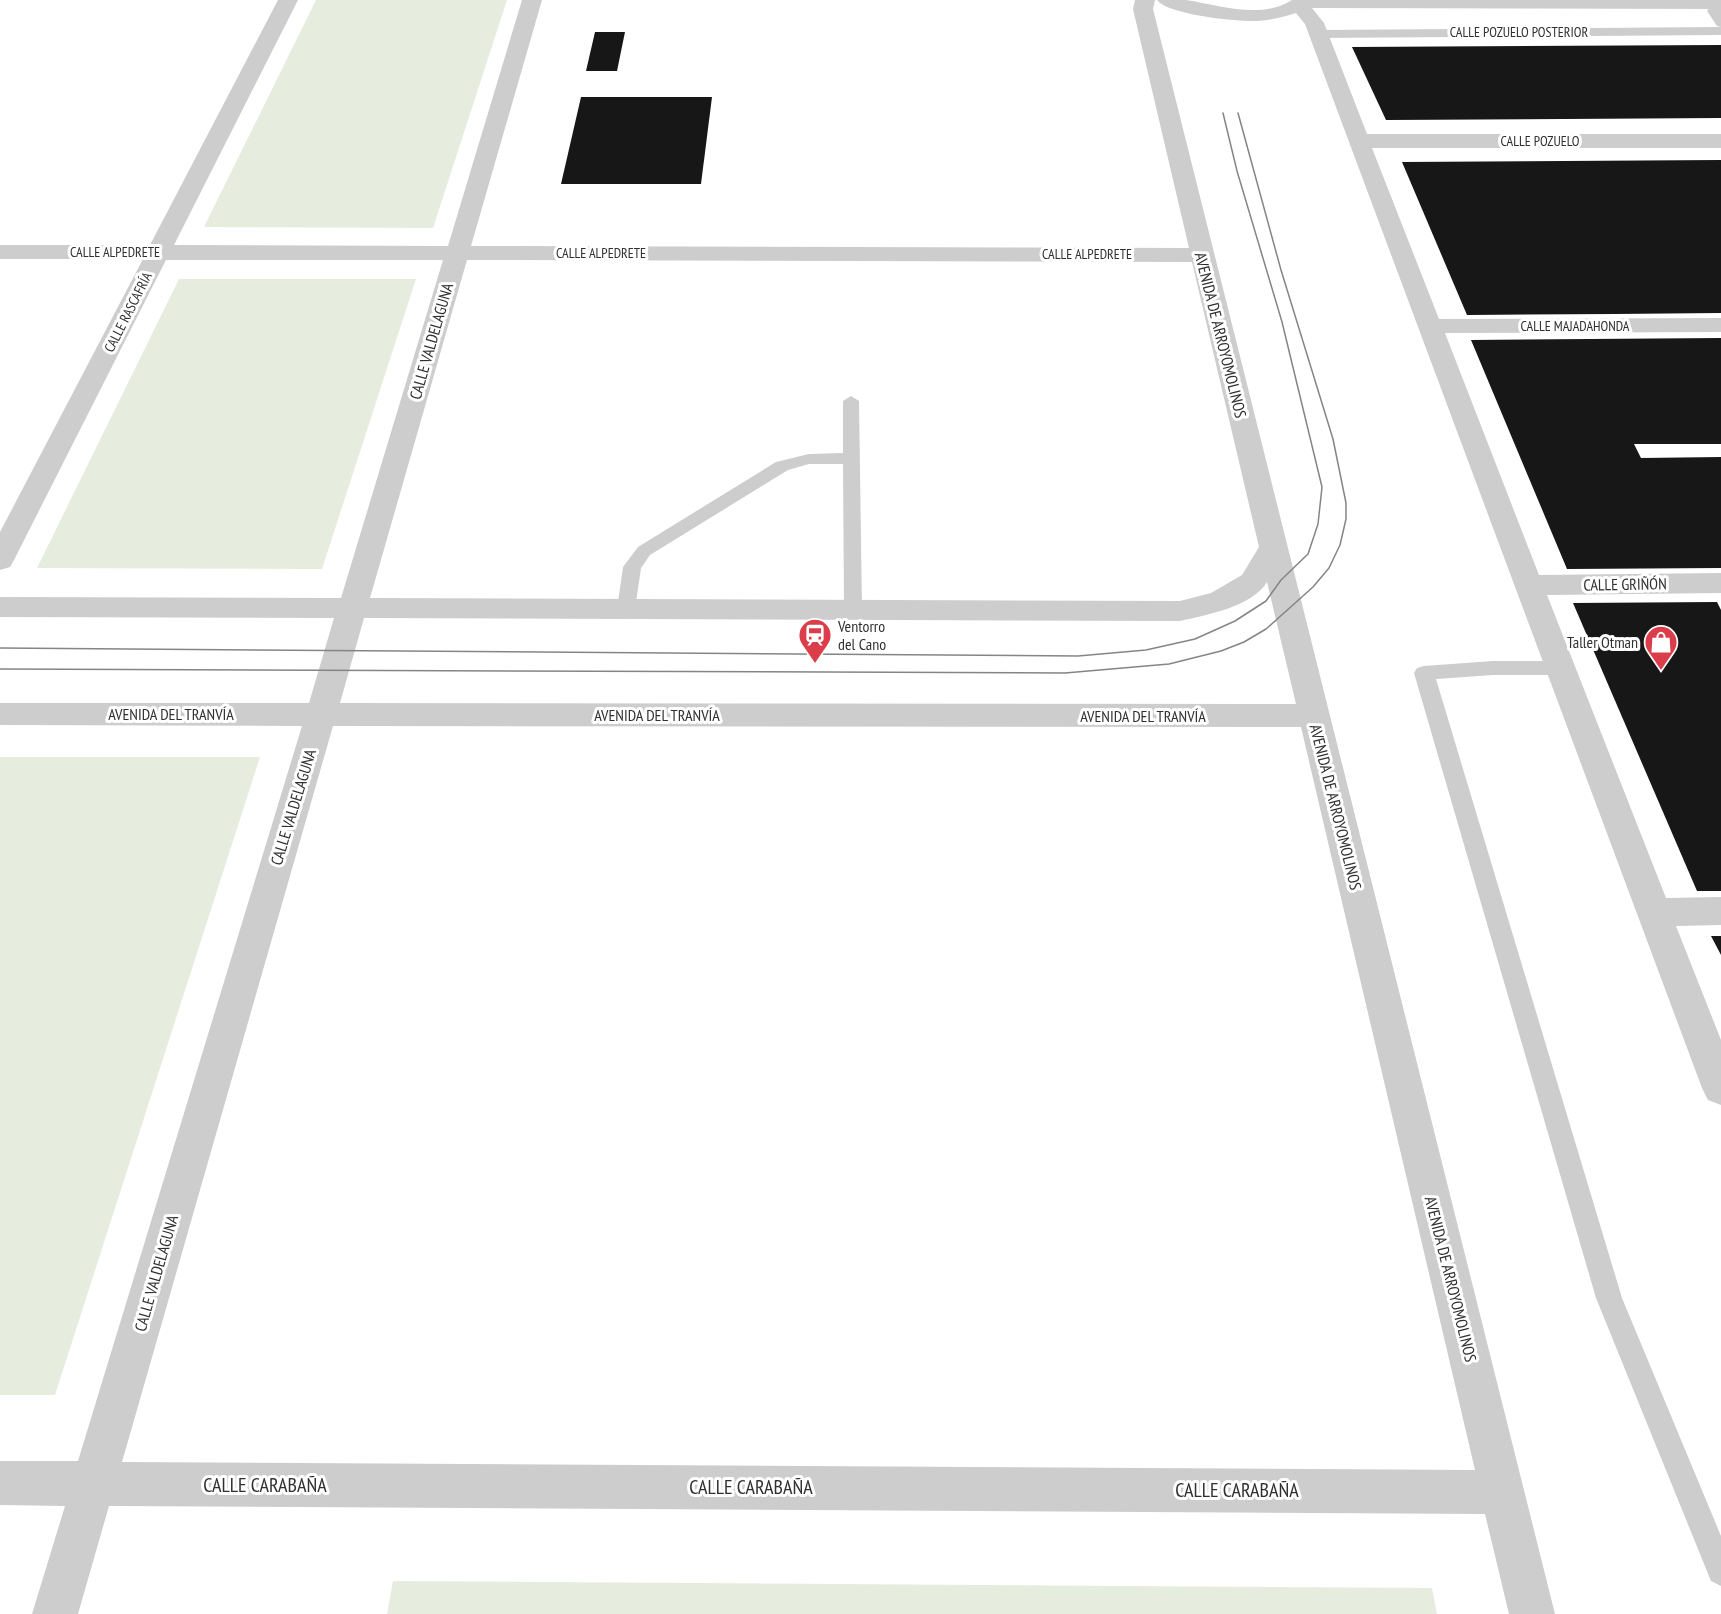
<svg xmlns="http://www.w3.org/2000/svg" width="1721" height="1614" font-family="'PT Sans Narrow',sans-serif">
	<style>
		.green { fill: #e6ecde }
		.building { fill: #171717 }
		.lines { fill: none; stroke-linecap: round; stroke-linejoin: round }
		.lane { fill: #cdcdcd; fill-rule: evenodd }
		.street { fill: #cdcdcd; fill-rule: evenodd }
		.tram { stroke: #858585; stroke-width: 1.5 }
		.labels { text-anchor: middle; dominant-baseline: central; stroke-width: 6; stroke-linejoin: round; paint-order: stroke }
		.far-street-label { font-size: 14px; fill: #303030; stroke: #fff }
		.street-label { font-size: 16px; fill: #303030; stroke: #fff }
		.poi-label { font-size: 16px; fill: #303030; stroke: #fff; text-anchor: start }
		.near-street-label { font-size: 20px; fill: #303030; stroke: #fff }
	</style>
	<rect width="100%" height="100%" fill="#fff"/>
	<g class="green">
		<path d="M316 0H507L433 228 204 227Z"/>
		<path d="M179 279H416L322 569 37 568Z"/>
		<path d="M0 757H260L55 1395H0Z"/>
		<path d="M393 1581 1432 1588 1437 1614H387Z"/>
	</g>
	<g class="building">
		<path d="M595 32H625L617 71H586Z"/>
		<path d="M1721 45V118L1386 120 1352 47Z"/>
		<path d="M581 97H712L701 184H561Z"/>
		<path d="M1721 160V313L1615 314 1467 315 1402 162Z"/>
		<path d="M1721 338V444H1634L1641 458 1721 457V568L1567 569 1471 340Z"/>
		<path d="M1717 602 1721 610V891H1697L1573 603Z"/>
		<path d="M1711 936H1721V955Z"/>
	</g>
	<g class="lines">
		<g class="lane">
			<path d="M1716 0H1721V27L1717 26 1707 11Z"/>
			<path d="M1721 27V35L1318 38 1312 34 1318 30Z"/>
			<path d="M851 396 859 401 862 609 860 614 853 615 846 614 844 609 843 464H809L788 470 650 555 641 568 635 609 633 614 626 615 619 614 617 609 623 567 638 547 776 462 809 454 843 453V401Z"/>
			<path d="M1493 661H1560L1567 663 1570 668 1567 673 1560 675H1493L1436 679 1622 1298 1721 1536V1586L1711 1581 1596 1298 1414 673 1417 668 1424 666Z"/>
		</g>
		<g class="street">
			<path d="M278 0H298L174 245 448 246 522 0H542L471 246 1189 248 1133 9 1135 0H1155L1153 9 1555 1614H1509L1485 1514 109 1506 78 1614H32L65 1506 0 1505V1461H78L302 726 0 725V703H309L334 618 0 617V597L341 598 443 260H166L14 560 10 567 0 570V532L143 259H0V245H150ZM467 260 1192 262 1259 547 1242 575 1211 593 1180 601 370 598ZM1267 582 1296 704 340 703 364 618 1180 621C1206 615 1252 607 1267 582ZM333 726 1301 727 1475 1470 122 1462Z"/>
			<path d="M1157 0C1166 0 1177 0 1186 0 1219 5 1261 20 1292 0H1721V9L1312 8 1324 23 1367 134H1721V148H1372L1439 319 1721 318V332L1445 333 1539 575 1721 573V593L1547 595 1666 898 1721 897V925L1676 926 1721 1040V1105L1708 1100 1702 1088 1305 24 1296 13C1283 17 1271 20 1258 21 1239 22 1168 15 1157 0Z"/>
		</g>
		<g class="tram">
			<path d="M0 648 1078 656 1146 650 1195 639 1235 621 1266 601 1281 580 1308 554 1318 524 1322 487 1282 322 1237 171 1223 113"/>
			<path d="M0 669 1065 673 1169 664 1221 651 1244 642 1266 629 1313 587 1329 568 1340 545 1346 519V503L1333 439 1281 270 1238 113"/>
		</g>
	</g>
	<defs>
		<symbol id="station-pin" viewBox="-11 -11 22 30"><path d="M0 17L-7.5 6A9.5 9.5 0 1 1 7.5 6Z" fill="#db3d4a" stroke="#fff"/><path d="M-3-6H3Q5-6 5-4V2Q5 4 3 4L4.5 6H3L1.5 4h-3L-3 6H-4.5L-3 4Q-5 4-5 2V-4Q-5-6-3-6ZM-3.5-4v3h7v-3ZM-3.5 1v1.5H-2V1ZM2 1v1.5H3.5V1Z" fill="#fff"/></symbol>
		<symbol id="shop-pin" viewBox="-11 -11 22 30"><path d="M0 17L-7.5 6A9.5 9.5 0 1 1 7.5 6Z" fill="#db3d4a" stroke="#fff"/><path d="M-5-2.5h2.3a2.7 3.5 0 0 1 5.4 0H5L5.5 6h-11ZM-1.5-2.5h3a1.5 2.3 0 0 0-3 0Z" fill="#fff"/></symbol>
	</defs>
	<g fill-rule="evenodd">
		<use href="#station-pin" x="796" y="616" width="38" height="52"/>
		<use href="#shop-pin" x="1642" y="623" width="38" height="52"/>
	</g>
	<g class="labels">
		<g class="far-street-label">
			<text x="1519" y="32">CALLE POZUELO POSTERIOR</text>
			<text x="1540" y="141">CALLE POZUELO</text>
			<text x="115" y="252">CALLE ALPEDRETE</text>
			<text x="601" y="253">CALLE ALPEDRETE</text>
			<text x="1087" y="254">CALLE ALPEDRETE</text>
			<text transform="translate(128 312) rotate(-63)">CALLE RASCAFRÍA</text>
			<text x="1575" y="326">CALLE MAJADAHONDA</text>
		</g>
		<g class="street-label">
			<text transform="translate(1221 335) rotate(76)">AVENIDA DE ARROYOMOLINOS</text>
			<text transform="translate(431 341) rotate(-74)">CALLE VALDELAGUNA</text>
			<text transform="translate(1625 584) rotate(-1)">CALLE GRIÑÓN</text>
			<text x="171" y="714">AVENIDA DEL TRANVÍA</text>
			<text x="657" y="715">AVENIDA DEL TRANVÍA</text>
			<text x="1143" y="716">AVENIDA DEL TRANVÍA</text>
			<text transform="translate(293 807) rotate(-73)">CALLE VALDELAGUNA</text>
			<text transform="translate(1336 807) rotate(76)">AVENIDA DE ARROYOMOLINOS</text>
			<text transform="translate(156 1273) rotate(-74)">CALLE VALDELAGUNA</text>
			<text transform="translate(1451 1279) rotate(76)">AVENIDA DE ARROYOMOLINOS</text>
		</g>
		<g class="poi-label">
			<text x="838" y="626">Ventorro<tspan x="838" dy="18">del Cano</tspan></text>
			<text x="1638" y="642" text-anchor="end">Taller Otman</text>
		</g>
		<g class="near-street-label">
			<text x="265" y="1485">CALLE CARABAÑA</text>
			<text x="751" y="1487">CALLE CARABAÑA</text>
			<text x="1237" y="1490">CALLE CARABAÑA</text>
		</g>
	</g>
</svg>
